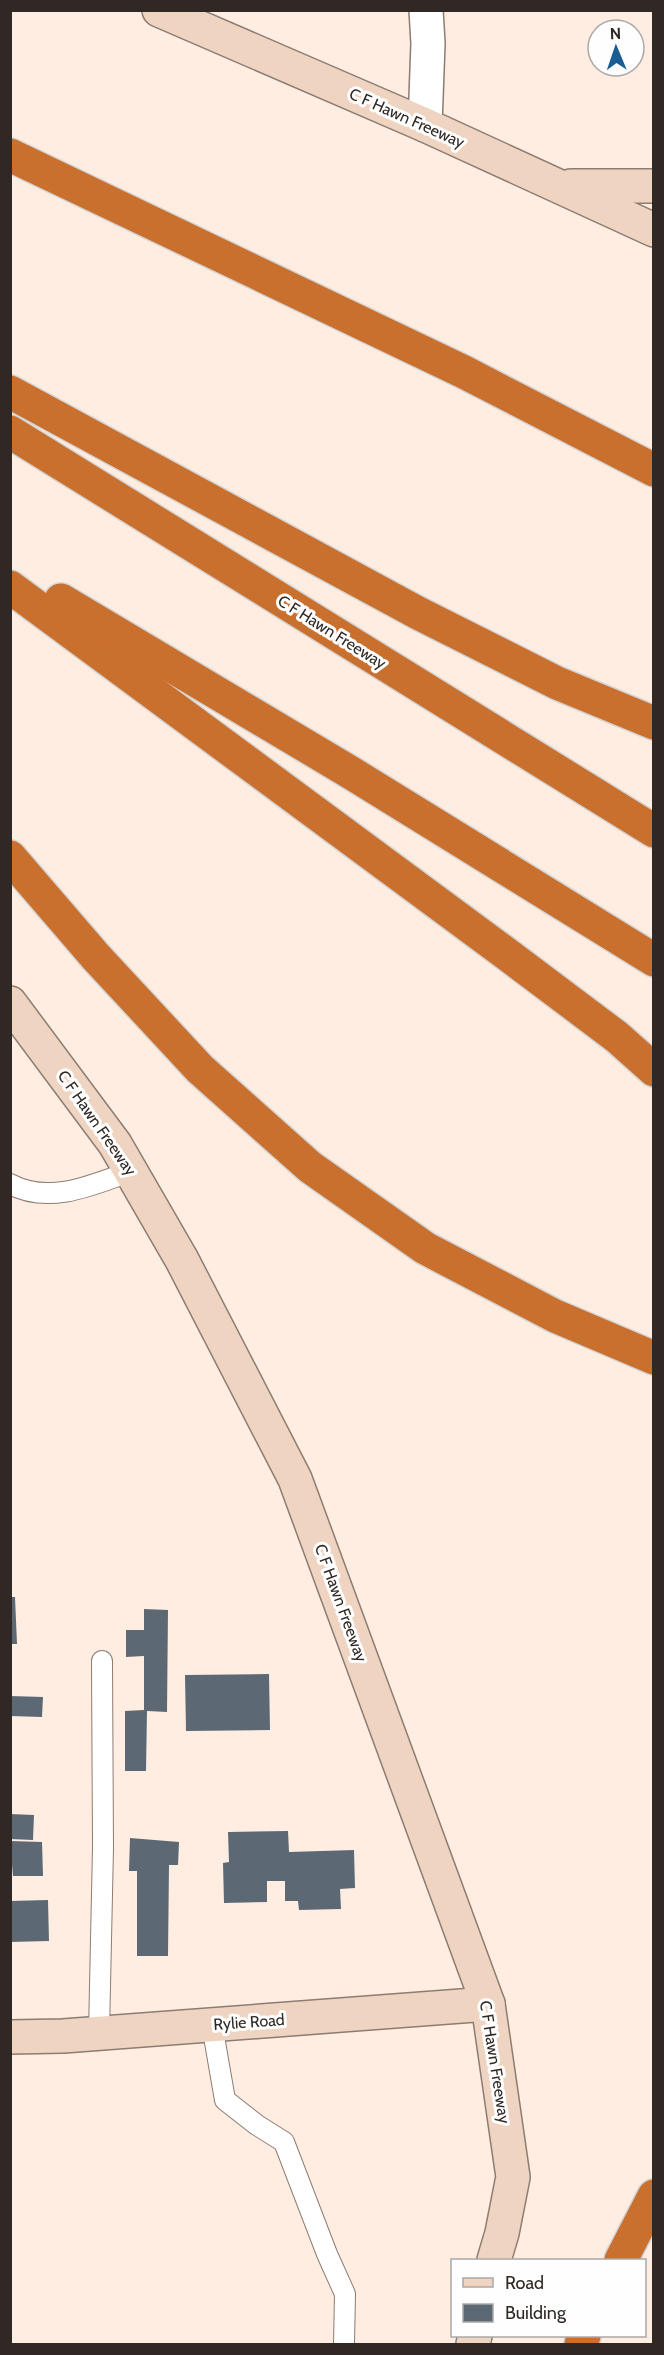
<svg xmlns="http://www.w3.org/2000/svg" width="664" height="2355" font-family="Cabin,sans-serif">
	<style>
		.building { fill: #5c6975 }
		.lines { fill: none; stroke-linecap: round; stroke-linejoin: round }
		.lane-casing { stroke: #8c7c72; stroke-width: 22 }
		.street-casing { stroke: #8c7c72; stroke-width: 36 }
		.secondary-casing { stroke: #8c7c72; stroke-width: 36 }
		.highway-casing { stroke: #d5d4d3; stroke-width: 36 }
		.lane { stroke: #fff; stroke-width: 20 }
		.street { stroke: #fff; stroke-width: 33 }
		.secondary { stroke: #efd4c1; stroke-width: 33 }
		.highway { stroke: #ca702f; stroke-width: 33 }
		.labels { text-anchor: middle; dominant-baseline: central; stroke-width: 6; stroke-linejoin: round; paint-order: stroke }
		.street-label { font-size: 16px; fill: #2f2824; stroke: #fefefe }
	</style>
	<rect width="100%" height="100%" fill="#ffede2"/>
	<g class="building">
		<path d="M10 1597H15L17 1644H10Z"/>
		<path d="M144 1609 168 1610 167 1712 147 1711 146 1771H125V1711L144 1710V1656L126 1657V1630H144Z"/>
		<path d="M269 1674 270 1730 186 1731 185 1675Z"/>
		<path d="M10 1696 43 1697 42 1717 10 1716Z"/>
		<path d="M10 1814 34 1815 33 1840 10 1839Z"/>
		<path d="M288 1831 289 1852 354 1850 355 1888 340 1889 341 1909 299 1910 298 1901H285V1881H267V1902L224 1903 223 1863 229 1862 228 1832Z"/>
		<path d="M130 1838 179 1842 178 1865H169L168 1956H137V1871H129Z"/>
		<path d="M10 1841 42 1842 43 1876H13Z"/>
		<path d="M48 1900 49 1941 10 1942V1901Z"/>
	</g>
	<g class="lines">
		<defs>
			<g id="lane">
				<path d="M10 1184C49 1205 93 1185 131 1171"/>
				<path d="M212 2025 225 2100 257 2125 284 2142 327 2254 345 2294 344 2344"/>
				<path d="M99 2032 103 1848 102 1661"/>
			</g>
			<path id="street" d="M425 125 428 43 426 10"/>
			<g id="secondary">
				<path d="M159 10 425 125 654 230"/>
				<path d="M571 186H654"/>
				<path d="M10 1003 115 1144 182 1260 295 1479 488 2004 513 2177 502 2233 494 2260"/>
				<path d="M10 2037 63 2036 488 2004"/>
				<path d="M473 2344 475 2336"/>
			</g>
			<g id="highway">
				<path d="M10 155 464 372 654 470"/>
				<path d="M10 392 418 613 557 683 654 723"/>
				<path d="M10 432 654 831"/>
				<path d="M10 587 508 955 617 1037 654 1070"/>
				<path d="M61 600 353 774 654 960"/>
				<path d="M10 857 96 957 200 1069 310 1167 425 1248 555 1316 654 1358"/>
				<path d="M621 2260 654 2196"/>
				<path d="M581 2344 584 2336"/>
			</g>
		</defs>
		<use href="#lane" class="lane-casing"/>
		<use href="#street" class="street-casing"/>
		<use href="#secondary" class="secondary-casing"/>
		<use href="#highway" class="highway-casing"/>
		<use href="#lane" class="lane"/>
		<use href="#street" class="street"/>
		<use href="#secondary" class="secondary"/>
		<use href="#highway" class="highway"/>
	</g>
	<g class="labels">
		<g class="street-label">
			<text transform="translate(407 118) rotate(24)">C F Hawn Freeway</text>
			<text transform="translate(332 632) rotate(32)">C F Hawn Freeway</text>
			<text transform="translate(97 1123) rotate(55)">C F Hawn Freeway</text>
			<text transform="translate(341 1603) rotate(70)">C F Hawn Freeway</text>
			<text transform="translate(249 2022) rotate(-4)">Rylie Road</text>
			<text transform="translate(495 2062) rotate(81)">C F Hawn Freeway</text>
		</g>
	</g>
	<rect width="664" height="2355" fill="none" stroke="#2f2824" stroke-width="24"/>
	<rect x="451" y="2259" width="195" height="78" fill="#fefefe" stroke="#aba8a7" stroke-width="1.5"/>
	<rect x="463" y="2278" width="30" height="9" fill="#efd4c1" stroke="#aba8a7" stroke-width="1.5"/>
	<text x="505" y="2289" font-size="18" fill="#2f2824">Road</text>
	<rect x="463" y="2304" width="30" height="18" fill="#5c6975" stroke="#aba8a7" stroke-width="1.5"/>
	<text x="505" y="2319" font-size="18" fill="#2f2824">Building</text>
	<g transform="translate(616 48) rotate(358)"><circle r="28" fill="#fefefe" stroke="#aba8a7" stroke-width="1.5"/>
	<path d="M0-4.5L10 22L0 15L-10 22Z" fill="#185e93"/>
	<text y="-9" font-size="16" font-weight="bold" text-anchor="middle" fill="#2f2824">N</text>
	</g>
</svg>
